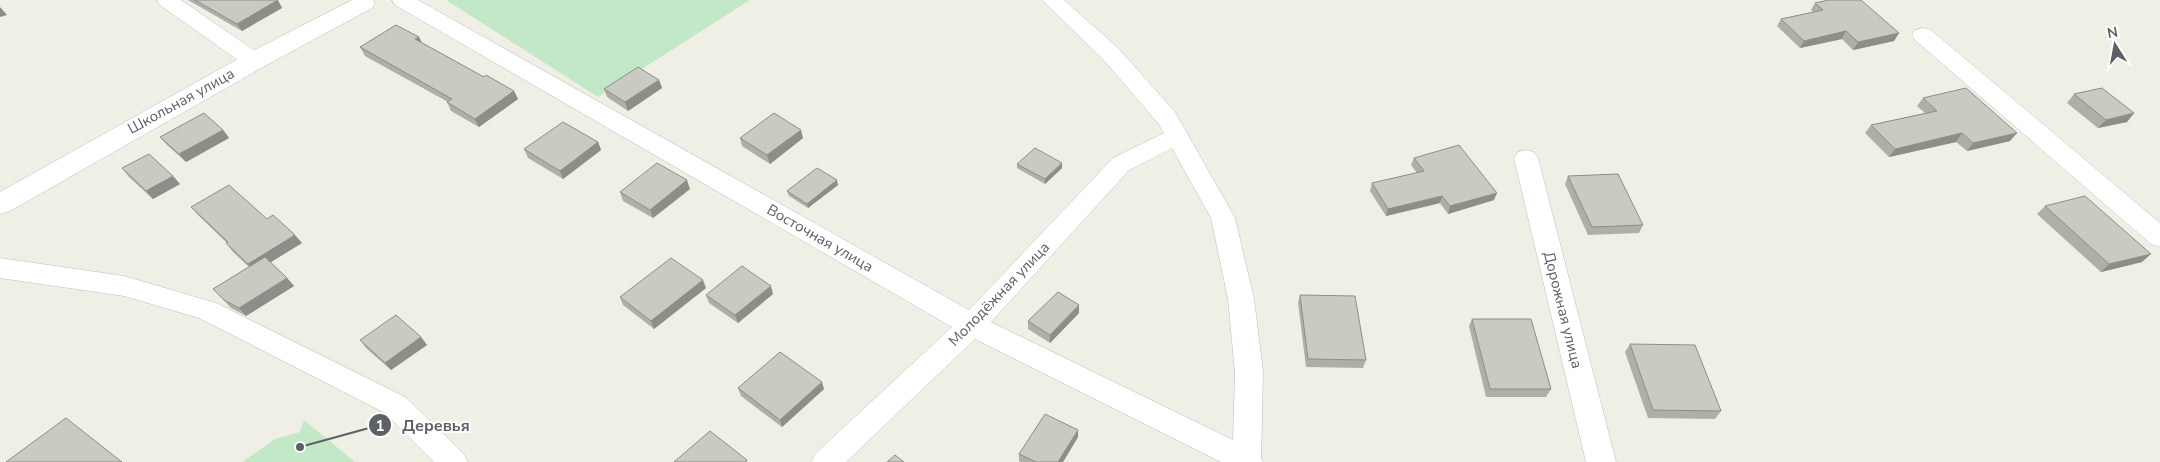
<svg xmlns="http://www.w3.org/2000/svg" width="2160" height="462" font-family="'Nunito Sans',sans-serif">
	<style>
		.green { fill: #c2e8c7 }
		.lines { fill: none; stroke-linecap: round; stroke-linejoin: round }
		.minor-casing { stroke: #bdbec5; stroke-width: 1 }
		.tertiary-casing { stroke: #bdbec5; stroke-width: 1 }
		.minor { fill: #fff; fill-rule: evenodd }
		.tertiary { fill: #fff; fill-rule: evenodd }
		.wall { fill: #afaea7 }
		.shaded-wall { fill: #8e8d88 }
		.building { fill: #cbcac2; stroke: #8e8d88 }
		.labels { text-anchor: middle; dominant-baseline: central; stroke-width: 4; stroke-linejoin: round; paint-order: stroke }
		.street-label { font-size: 15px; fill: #5d6067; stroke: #fff }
		.leader { fill: none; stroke: #5d6067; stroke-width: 2 }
		.callout-dot { fill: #5d6067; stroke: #fff; stroke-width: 2 }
		.mark-label { font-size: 15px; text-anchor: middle; font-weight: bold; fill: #fff }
		.callout-label { font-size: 16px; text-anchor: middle; font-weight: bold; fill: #5d6067; stroke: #fff; stroke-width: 4; stroke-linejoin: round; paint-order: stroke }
	</style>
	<rect width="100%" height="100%" fill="#f0efe6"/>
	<g class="green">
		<path d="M446 0H750L598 97Z"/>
		<path d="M304 420 355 462H242L275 439 300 432Z"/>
	</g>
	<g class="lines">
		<defs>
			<g id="minor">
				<path d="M157 0H181L262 56 265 61 262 66 254 68 246 66 160 5Z"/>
				<path d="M392 0H418L969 310 1113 158 1164 133 1158 123 1102 58 1042 0H1064L1118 48 1175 112 1235 218 1254 299 1263 372 1261 462H1221L975 339 846 462H811L816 453 952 327 395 5ZM1172 148 1211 218 1228 299 1235 372 1233 440 991 322 1129 170Z"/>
				<path d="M1923 28 1931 30 2160 223V247L2151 244 1915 40 1912 35 1915 30Z"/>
				<path d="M1526 150 1534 152 1538 158 1616 462H1586L1514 158 1518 152Z"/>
				<path d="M0 258 124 276 216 303 405 397 463 453 468 462H434L385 413 199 318 124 296 0 278Z"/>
			</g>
			<g id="tertiary">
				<path d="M352 0H373L375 3 372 8 263 67 10 211 0 214V192L245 55Z"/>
				<path d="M1247 447 1258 451 1263 462H1231L1236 451Z"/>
			</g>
		</defs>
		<use href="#minor" class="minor-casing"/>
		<use href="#tertiary" class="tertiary-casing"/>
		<use href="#minor" class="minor"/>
		<use href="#tertiary" class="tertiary"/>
	</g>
	<g class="wall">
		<path d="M188 0H277L282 8 242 31Z"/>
		<path d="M1815 3 1899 33 1894 41 1853 50 1842 39 1800 48 1777 26 1781 19 1813 12 1811 10Z"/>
		<path d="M419 37 422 43 484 77 514 91 518 99 479 127 451 111 447 102H448L365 56 360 47Z"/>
		<path d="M659 80 662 88 628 111 607 97 604 89Z"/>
		<path d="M2074 94 2134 113 2127 122 2098 128 2067 103Z"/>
		<path d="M1923 98 2010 141 1967 151 1956 142 1889 157 1865 133 1871 125 1925 113 1917 106Z"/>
		<path d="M223 130 229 138 186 162 167 145 160 137Z"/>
		<path d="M740 138H803L770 164 742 146Z"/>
		<path d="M598 142 601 150 563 179 528 158 524 149Z"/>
		<path d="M1414 158 1494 200 1448 214 1440 203 1386 216 1370 191 1372 183 1417 173 1411 165Z"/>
		<path d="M1062 163V168L1045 184 1017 168V164Z"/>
		<path d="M122 168 180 184 153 199 129 177Z"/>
		<path d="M1568 176 1643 225 1639 233 1588 235 1565 184Z"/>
		<path d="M838 185 808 208 789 196 787 191Z"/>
		<path d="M690 189 653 218 623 201 620 192Z"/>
		<path d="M2045 206 2142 262 2101 272 2037 214Z"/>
		<path d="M191 207 267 219 302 243 270 262 287 278 294 286 246 316 231 308 213 289 249 267 233 252 226 243H227L198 215Z"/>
		<path d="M706 288 654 329 623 305 620 297Z"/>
		<path d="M773 294 738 323 709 303 706 295Z"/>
		<path d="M1300 295 1366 360 1363 368 1306 367 1298 303Z"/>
		<path d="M1079 313 1050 343 1028 329V321Z"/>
		<path d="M1472 319 1551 389 1546 397H1486L1469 326Z"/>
		<path d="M421 337 427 345 391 370 366 348 360 340Z"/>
		<path d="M1630 344 1721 411 1715 419 1648 418 1625 352Z"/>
		<path d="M738 388 824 389 782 427 741 396Z"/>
		<path d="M1078 430V437L1063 462H1021L1019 461V454Z"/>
	</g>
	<g class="shaded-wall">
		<path d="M278 0 282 8 242 31 237 24Z"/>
		<path d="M0 7 7 15 0 17Z"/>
		<path d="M1846 31 1842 39 1800 48 1804 41Z"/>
		<path d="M1899 33 1894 41 1853 50 1858 42Z"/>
		<path d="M419 37 423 45 415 39Z"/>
		<path d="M659 80 662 88 628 111 625 102Z"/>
		<path d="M514 91 518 99 479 127 475 119Z"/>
		<path d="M2134 113 2127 122 2098 128 2106 120Z"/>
		<path d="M223 130 229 138 186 162 179 154Z"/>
		<path d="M801 130 803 138 770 164 767 155Z"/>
		<path d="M1962 133 1956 142 1889 157 1895 149Z"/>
		<path d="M2017 133 2010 141 1967 151 1973 143Z"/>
		<path d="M598 142 601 150 563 179 560 171Z"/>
		<path d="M1062 163V168L1045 184V179Z"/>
		<path d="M173 176 180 184 153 199 146 191Z"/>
		<path d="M687 180 690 189 653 218 650 210Z"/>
		<path d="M837 180 838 185 808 208 807 204Z"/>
		<path d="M1497 193 1494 200 1448 214 1450 206Z"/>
		<path d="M1442 196 1440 203 1386 216 1388 209Z"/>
		<path d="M295 235 302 243 255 272 248 264Z"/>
		<path d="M2151 254 2142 262 2101 272 2109 264Z"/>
		<path d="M287 278 294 286 246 316 239 308Z"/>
		<path d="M703 280 706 288 654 329 651 321Z"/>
		<path d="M771 286 773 294 738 323 735 315Z"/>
		<path d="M1079 305V313L1050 343V335Z"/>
		<path d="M421 337 427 345 391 370 385 363Z"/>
		<path d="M822 382 824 389 782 427 780 420Z"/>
		<path d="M1078 430V437L1063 462H1058Z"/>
	</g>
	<g class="building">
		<path d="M195 0H278L237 24Z"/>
		<path d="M1829 0H1861L1899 33 1858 42 1846 31 1804 41 1781 19 1823 10 1815 3Z"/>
		<path d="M396 25 419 37 415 39 484 77 486 75 514 91 475 119 447 102 452 99 360 47Z"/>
		<path d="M638 67 659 80 625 102 604 89Z"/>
		<path d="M1966 88 2017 133 1973 143 1962 133 1895 149 1871 125 1937 111 1923 98Z"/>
		<path d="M2102 88 2134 113 2106 120 2074 94Z"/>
		<path d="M204 113 223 130 179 154 160 137Z"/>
		<path d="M774 113 801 130 767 155 740 138Z"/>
		<path d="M563 122 598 142 560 171 524 149Z"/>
		<path d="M1459 145 1497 193 1450 206 1442 196 1388 209 1372 183 1424 171 1414 158Z"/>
		<path d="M1035 148 1062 163 1045 179 1017 164Z"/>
		<path d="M149 154 173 176 146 191 122 168Z"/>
		<path d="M657 163 687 180 650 210 620 192Z"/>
		<path d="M817 168 837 180 807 204 787 191Z"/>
		<path d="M1618 174 1643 225 1592 227 1568 176Z"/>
		<path d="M229 185 267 219 273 215 295 235 248 264 226 243 228 242 191 207Z"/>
		<path d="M2085 196 2151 254 2109 264 2045 206Z"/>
		<path d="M265 257 287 278 239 308 224 300 213 289Z"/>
		<path d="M671 258 703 280 651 321 620 297Z"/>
		<path d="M742 266 771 286 735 315 706 295Z"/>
		<path d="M1058 292 1079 305 1050 335 1028 321Z"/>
		<path d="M1300 295 1355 296 1366 360 1308 359Z"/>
		<path d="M396 315 421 337 385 363 360 340Z"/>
		<path d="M1472 319H1531L1551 389H1490Z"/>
		<path d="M1630 344 1695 345 1721 411 1653 410Z"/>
		<path d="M780 352 822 382 780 420 738 388Z"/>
		<path d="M1045 414 1078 430 1058 462H1036L1019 454Z"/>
		<path d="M66 418 122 462H6Z"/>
		<path d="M710 431 747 460 746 462H674Z"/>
		<path d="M895 455 904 462H887Z"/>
	</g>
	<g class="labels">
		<g class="street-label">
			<text transform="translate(181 101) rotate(-29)">Школьная улица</text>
			<text transform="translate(820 238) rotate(30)">Восточная улица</text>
			<text transform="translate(999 294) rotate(-46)">Молодёжная улица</text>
			<text transform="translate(1563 310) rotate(76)">Дорожная улица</text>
		</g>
	</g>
	<path class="leader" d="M300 447L380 425"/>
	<g class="callout-dot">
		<circle cx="300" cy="447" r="5"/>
		<circle cx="380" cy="425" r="12"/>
	</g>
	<g class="mark-label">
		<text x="380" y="431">1</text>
	</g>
	<g class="callout-label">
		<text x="436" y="431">Деревья</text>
	</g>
	<g transform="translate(2115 45) rotate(349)" stroke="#ffffff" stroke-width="4" paint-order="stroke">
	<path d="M0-4L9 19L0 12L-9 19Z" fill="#5d6067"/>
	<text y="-8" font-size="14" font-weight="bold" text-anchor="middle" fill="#5d6067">N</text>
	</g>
</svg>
